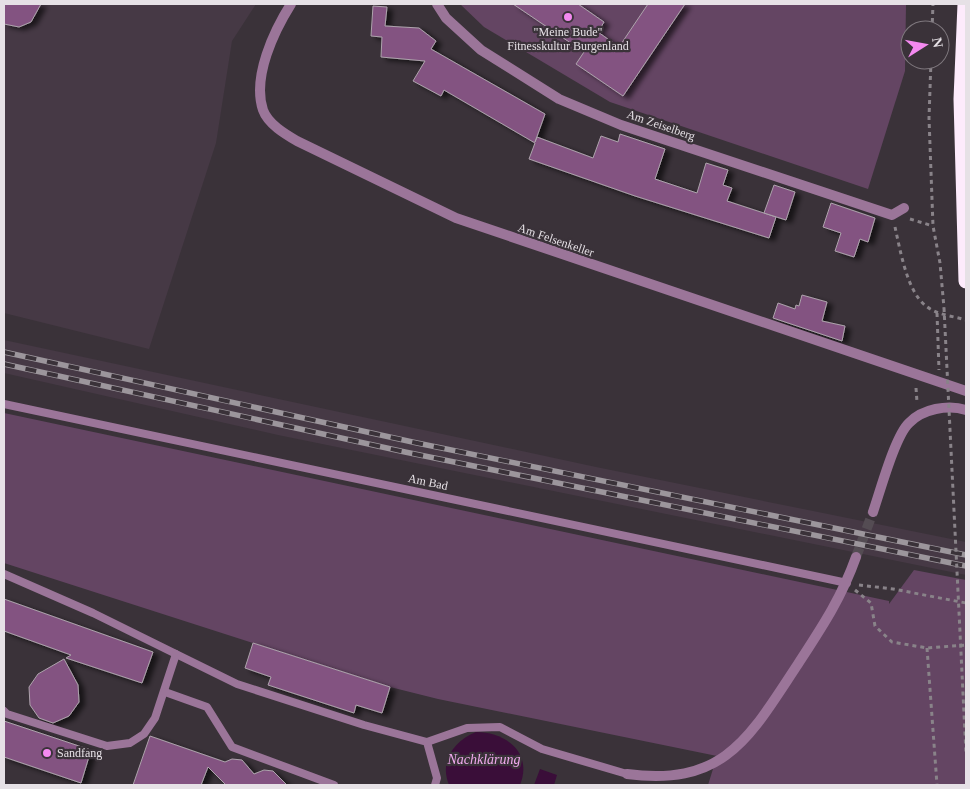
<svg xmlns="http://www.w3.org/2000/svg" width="970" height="789" font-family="'Times New Roman',serif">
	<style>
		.built { fill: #463945 }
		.green { fill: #644563 }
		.water { fill: #3a0e39 }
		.building { fill: #835381; stroke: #ada3ac; filter: url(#shadow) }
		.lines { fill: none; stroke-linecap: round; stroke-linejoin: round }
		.street-tunnel { stroke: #544c53; stroke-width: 10; stroke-dasharray: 10 5; stroke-linecap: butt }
		.path { stroke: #898389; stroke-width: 3; stroke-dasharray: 4 4; stroke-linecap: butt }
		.lane { stroke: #9b7599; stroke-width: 8 }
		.street { stroke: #9b7599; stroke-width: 10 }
		.highway { stroke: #fdebfc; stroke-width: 15 }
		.rail-casing { stroke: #9c969c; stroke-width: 5.5 }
		.rail { stroke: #3a3239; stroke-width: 4; stroke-dasharray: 11; stroke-linecap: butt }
		.path-bridge { stroke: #898389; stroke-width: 3; stroke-dasharray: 4 4; stroke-linecap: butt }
		.poi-dot { fill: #f489f0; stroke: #3a3239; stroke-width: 2 }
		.labels { text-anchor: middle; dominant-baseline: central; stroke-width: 4.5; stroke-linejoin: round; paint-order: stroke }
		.poi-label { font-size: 12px; fill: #e6e1e6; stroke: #3a3239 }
		.street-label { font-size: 12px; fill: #e6e1e6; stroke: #3a3239 }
		.water-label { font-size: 14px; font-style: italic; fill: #f0a9ed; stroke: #3a3239 }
	</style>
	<defs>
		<filter id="shadow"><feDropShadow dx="5.5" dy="3" stdDeviation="2.5" flood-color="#0009"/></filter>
	</defs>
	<rect width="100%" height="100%" fill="#3a3239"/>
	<g class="built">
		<path d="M4 4H256L232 41 216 143 149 349 4 313Z"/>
		<path d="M4 340 596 467 966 542V575L278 435 4 373Z"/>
	</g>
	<g class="green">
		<path d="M460 4H906L905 71 868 189 610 102 484 27Z"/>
		<path d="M4 413 889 601V604L914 570 966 580V785H708L717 756 438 699 390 687 4 563Z"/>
	</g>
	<g class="water">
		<path d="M476 732C506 732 533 753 520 785H449C439 761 454 741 476 732Z"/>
		<path d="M540 769 557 775 554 785H534Z"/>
	</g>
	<g class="building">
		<path d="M4 4H41L31 22 19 27 4 24Z"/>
		<path d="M513 4H578L604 22 598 32 619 47 648 4H685L623 96 576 64 584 52Z"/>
		<path d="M373 6 387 7 385 26 419 28 436 41 431 49 545 114 535 142 537 137 593 158 601 136 618 142 620 134 665 149 655 179 697 193 706 163 728 170 723 185 732 188 727 201 776 217 769 238 635 196 529 159 535 143 444 90 441 96 413 81 425 61 381 57 382 37 371 36Z"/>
		<path d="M774 185 795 192 786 220 764 213Z"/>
		<path d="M831 203 875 218 868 242 860 239 854 257 835 251 841 233 823 227Z"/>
		<path d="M802 295 827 302 822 321 845 326 842 341 773 318 778 303 795 309 796 305 799 306Z"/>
		<path d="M4 599 153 652 142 683 66 658 71 655 4 631Z"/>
		<path d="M253 643 390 687 382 713 356 705 354 713 268 685 271 677 245 668Z"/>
		<path d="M64 659 78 685 79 702 69 716 53 723 39 718 30 705 29 687 38 674Z"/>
		<path d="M4 721 91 750 81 783 4 757Z"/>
		<path d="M150 736 225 762 232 759 242 760 254 774 264 770 273 771 287 785H226L208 767 201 785H133Z"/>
	</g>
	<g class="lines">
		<path class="street-tunnel" d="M856 557 873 512"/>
		<g class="path">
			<path d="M932 30 933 4"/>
			<path d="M931 60 929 118 933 226 940 263 944 308"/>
			<path d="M910 219 933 226"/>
			<path d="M895 227C900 249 907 292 926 306 937 315 953 316 966 320"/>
			<path d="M937 313 939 370"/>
			<path d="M916 388 917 402"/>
			<path d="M859 585 893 589 966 603"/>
			<path d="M855 590 871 603 875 626 892 642 927 648 966 645"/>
			<path d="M927 648 937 785"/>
		</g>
		<g class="lane">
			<path d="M4 404 847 583"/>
			<path d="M4 574 93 613 176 654 155 718 144 734 130 743 107 746 7 714 4 711"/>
			<path d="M176 654 237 684 364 725 427 742 437 778 435 785"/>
			<path d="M165 692 207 707 232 747 334 785"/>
			<path d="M427 742 467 728 500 727 542 749 627 774"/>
		</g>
		<g class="street">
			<path d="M291 4C274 31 252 77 263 110 268 124 285 134 297 141L456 218 966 391"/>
			<path d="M437 4 446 18 481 50 559 99 621 125 892 215 904 208"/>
			<path d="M873 512C880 492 895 436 909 423 922 409 948 404 966 410"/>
			<path d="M627 774C726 787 750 736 798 664 822 627 841 599 856 557"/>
		</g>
		<path class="highway" d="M965 4 961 99 966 281"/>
		<defs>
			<g id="rail">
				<path d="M4 352 417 443 966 555"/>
				<path d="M4 364 405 452 966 566"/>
			</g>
		</defs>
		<use href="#rail" class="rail-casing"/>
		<use href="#rail" class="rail"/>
		<path class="path-bridge" d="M944 308 966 754"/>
	</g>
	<g class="poi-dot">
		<circle cx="568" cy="17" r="5"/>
		<circle cx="47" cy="753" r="5"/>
	</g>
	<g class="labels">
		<g class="poi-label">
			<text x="568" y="32">"Meine Bude"<tspan x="568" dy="14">Fitnesskultur Burgenland</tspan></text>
			<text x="57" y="753" text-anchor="start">Sandfang</text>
		</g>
		<g class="street-label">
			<text transform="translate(661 125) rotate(19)">Am Zeiselberg</text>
			<text transform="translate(556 240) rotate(19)">Am Felsenkeller</text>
			<text transform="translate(428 482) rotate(12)">Am Bad</text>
		</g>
		<g class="water-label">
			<text x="484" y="759">Nachklärung</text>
		</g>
	</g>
	<rect width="970" height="789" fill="none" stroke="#e6e1e6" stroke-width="10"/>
	<g transform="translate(925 45) rotate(79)"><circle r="24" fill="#3a3239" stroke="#7f787e"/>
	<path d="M0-4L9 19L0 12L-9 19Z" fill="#f489f0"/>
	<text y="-8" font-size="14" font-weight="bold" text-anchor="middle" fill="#e6e1e6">N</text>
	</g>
</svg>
